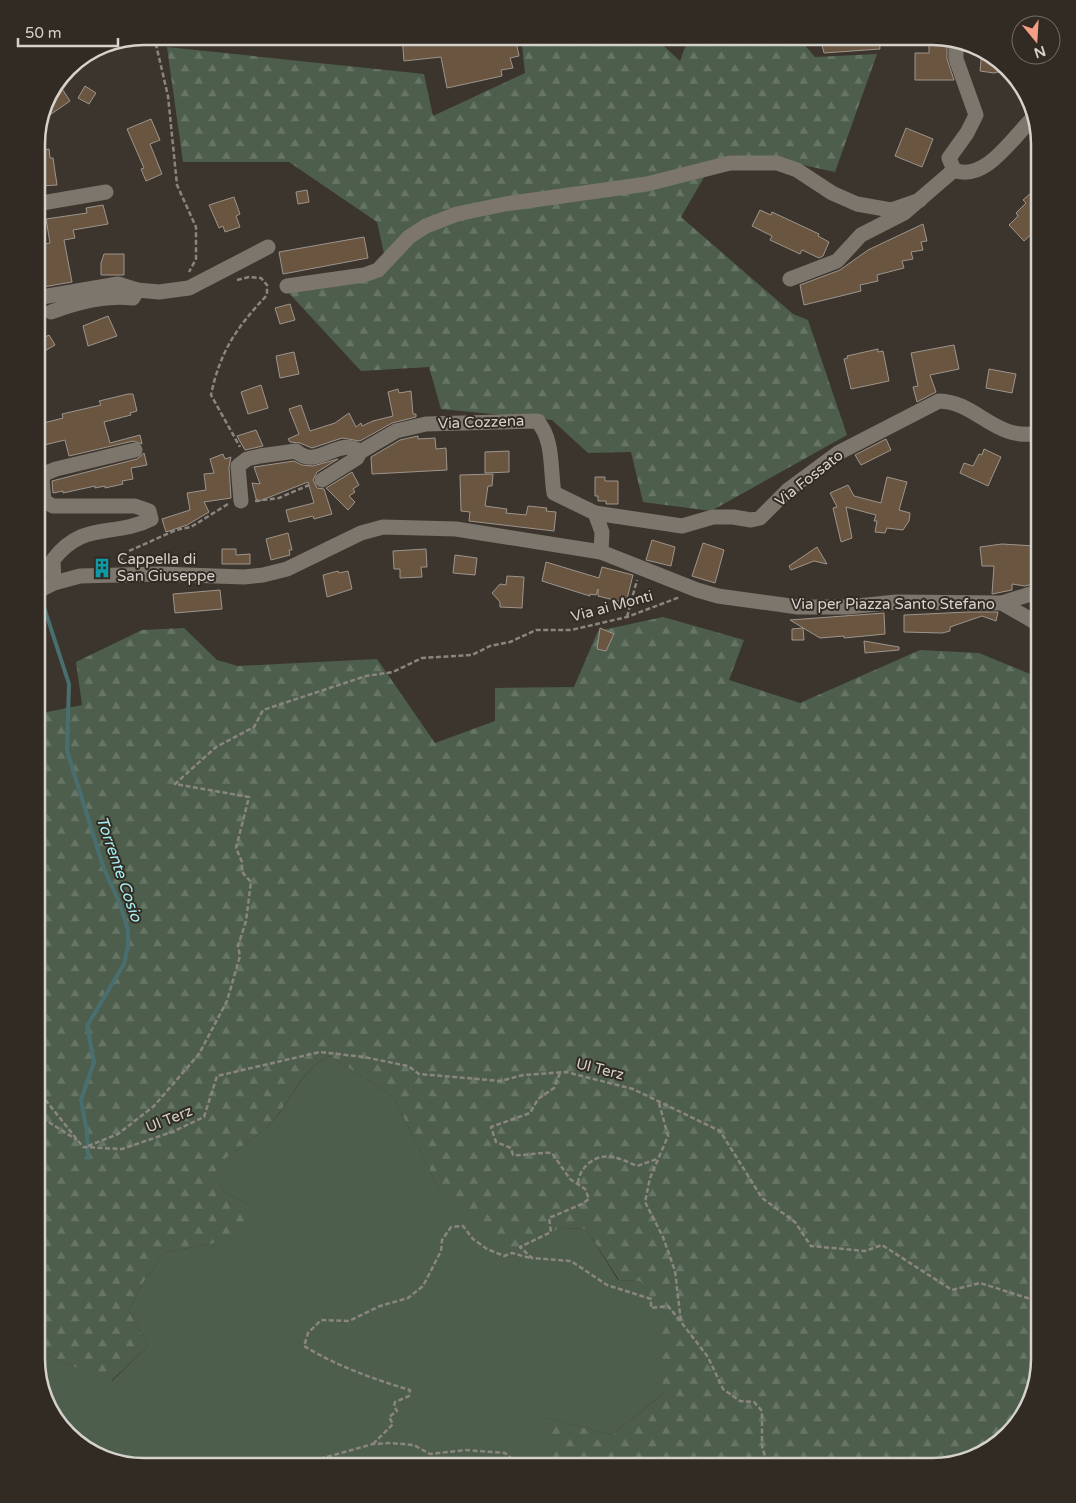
<svg xmlns="http://www.w3.org/2000/svg" width="1076" height="1503" font-family="'Varela Round',sans-serif">
	<style>
		.grass { fill: #4d5f4c }
		.forest { fill: url(#forest-firs) }
		.lines { fill: none; stroke-linecap: round; stroke-linejoin: round }
		.stream { stroke: #496e6f; stroke-width: 4 }
		.building { fill: #695540; stroke: #9d958c }
		.path { stroke: #8a857f; stroke-width: 2.5; stroke-dasharray: 5 2.5; stroke-linecap: butt }
		.minor { stroke: #7d766d; stroke-width: 15 }
		.labels { text-anchor: middle; dominant-baseline: central; stroke-width: 4; stroke-linejoin: round; paint-order: stroke }
		.street-label { font-size: 15px; fill: #d5d1cc; stroke: #322b24 }
		.poi-label { font-size: 15px; fill: #d5d1cc; stroke: #322b24; text-anchor: start }
		.water-label { font-size: 16px; font-style: italic; fill: #a5eef0; stroke: #322b24 }
		.rim { fill: none; stroke: #d5d1cc; stroke-width: 2.5 }
	</style>
	<defs>
		<pattern id="forest-firs" width="22" height="20" patternUnits="userSpaceOnUse" patternTransform="scale(1.25)"><rect width="22" height="20" fill="#4d5f4c"/><path d="M5 1l3.5 6h-7zM16 11l3.5 6h-7z" fill="#667565"/></pattern>
	</defs>
	<rect width="100%" height="100%" fill="#3c352e"/>
	<path class="grass" d="M330 1056 393 1096 440 1191 520 1247 560 1228 586 1229 618 1280 640 1281 662 1314 664 1393 612 1435 547 1418V1467H267L261 1459 245 1467H137L90 1452 51 1413 36 1359V1335L50 1357 112 1381 148 1346 129 1311 143 1283 165 1252 211 1244 248 1204 221 1190 217 1164C234 1152 252 1140 267 1127 291 1105 299 1069 330 1056Z"/>
	<g class="forest">
		<path d="M521 36H653L680 61 689 36H797L815 57 877 54 835 172 762 156 710 167 681 217 793 314 808 320 847 435 711 511 643 502 631 452 588 453 552 420 441 409 429 367 361 371 286 290 387 267 377 222 289 162H183L167 47 424 74 433 116 525 73Z"/>
		<path d="M663 617 744 640 729 680 800 703 920 650 979 653 1040 678V1360L1025 1413 986 1452 933 1467H547V1418L612 1435 663 1394 661 1314 640 1281 619 1280 586 1229 560 1228 515 1251 440 1191 393 1096 330 1056C299 1069 291 1104 267 1127 252 1140 234 1152 218 1164L221 1190 248 1204 255 1224 211 1244 165 1252 143 1283 129 1311 148 1346 111 1381 50 1357 36 1335V719L42 713 82 705 76 662 142 630 184 628 217 660 238 666 377 659 435 743 495 721V688L574 687 598 631Z"/>
	</g>
	<g class="lines">
		<path class="stream" d="M40 595 69 684 67 751 104 869 120 904 128 930V946L124 964 87 1026 94 1062 81 1100 87 1132 88 1158"/>
	</g>
	<g class="building">
		<path d="M402 36H515L519 56 510 58 513 68 501 70 502 76 447 88 441 57 404 61Z"/>
		<path d="M929 36 947 39V59L954 80H915V53H929Z"/>
		<path d="M879 37 880 49 824 53 821 41Z"/>
		<path d="M982 50 986 51 1006 70 994 73 980 71Z"/>
		<path d="M59 84 70 101 41 121 47 96Z"/>
		<path d="M85 86 96 93 89 104 78 98Z"/>
		<path d="M151 119 160 140 150 144 162 174 146 181 141 169 144 168 127 129Z"/>
		<path d="M906 128 933 139 922 167 895 156Z"/>
		<path d="M49 149 50 158H53L57 185 42 186 40 174H36V151Z"/>
		<path d="M1040 185V222L1032 229 1034 232 1024 241 1009 225 1018 216 1016 213 1026 203 1023 200Z"/>
		<path d="M307 190 309 202 298 204 296 192Z"/>
		<path d="M234 197 240 214 236 216 240 227 225 232 223 226 219 228 209 205Z"/>
		<path d="M103 205 108 224 73 230 75 238 64 240 72 282 43 287 36 245 50 243 46 219 87 213 86 208Z"/>
		<path d="M760 210 771 215 772 212 819 234 818 236 829 242 823 256 819 258 802 250 800 254 770 240 772 236 752 226Z"/>
		<path d="M923 224 927 241 921 242 923 250 911 252 913 259 902 261 904 268 877 275 878 281 860 285 861 291 804 305 800 285 840 270 868 250Z"/>
		<path d="M364 237 368 258 283 274 279 252Z"/>
		<path d="M104 254H124V275H101V263Z"/>
		<path d="M290 304 295 320 280 324 275 308Z"/>
		<path d="M108 316 117 336 88 346 83 326Z"/>
		<path d="M49 335 55 345 36 356V342Z"/>
		<path d="M954 345 959 369 930 375 936 392 917 402 913 387 918 386 911 353Z"/>
		<path d="M878 349V352L883 351 889 381 851 389 844 359 848 358 847 356Z"/>
		<path d="M294 352 299 374 280 378 276 356Z"/>
		<path d="M989 369 1016 374 1012 393 986 388Z"/>
		<path d="M261 385 268 408 248 414 241 392Z"/>
		<path d="M398 389 399 393 411 391 413 414H416V417L392 423 360 441 342 438 312 448 300 443 290 442 288 439 299 434 289 409 301 405 310 431 335 423 349 413 356 427 361 423 362 426 373 421 393 416 388 392Z"/>
		<path d="M128 394H133L137 411 130 413 131 415 104 422 110 443 140 435 142 444 133 441 69 456 65 440 36 447V425L63 418 62 414 101 405 99 401Z"/>
		<path d="M256 430 263 446 245 450 237 436Z"/>
		<path d="M418 436V439L435 438 436 449 446 448 447 470 372 474 371 457 400 440Z"/>
		<path d="M886 439 891 450 861 465 855 455Z"/>
		<path d="M984 449 1001 457 988 486 960 473 964 463 973 466 979 454 982 455Z"/>
		<path d="M509 451V472L485 473V452Z"/>
		<path d="M144 453 147 465 131 468 133 479 122 481 123 484 105 488V486L95 488V486L63 493V491L53 493 52 481 137 459Z"/>
		<path d="M223 454 225 459 231 457 229 467 231 498 204 502 209 512 187 525 166 532 162 519 190 510 187 493 206 490 204 474 214 473 210 459Z"/>
		<path d="M338 459 317 472 313 480 317 488 324 489 332 514 314 519 313 516 289 522 286 510 314 503 308 482 257 502 252 483 260 484 254 467 294 461 302 465 313 466Z"/>
		<path d="M352 472 359 485 353 489 355 492 349 496 355 502 348 510 326 488Z"/>
		<path d="M493 474 492 486H488L485 506 507 509 506 513 526 515 528 506 547 508 546 511 556 512 554 531 469 521 470 512 461 511 460 475Z"/>
		<path d="M595 477H605V481H618V504H606V501H598V496H595Z"/>
		<path d="M887 477 907 482 899 510 910 513 909 521 903 530 887 528 885 533 875 532 877 521H874L876 515 846 507 852 538 841 542 833 508 837 507 830 493 848 485 854 496 881 503Z"/>
		<path d="M288 533 292 550H289L290 555 271 560 266 539Z"/>
		<path d="M652 540 675 547 671 566 646 560Z"/>
		<path d="M703 543 724 550 715 583 692 576Z"/>
		<path d="M1002 544 1035 546V549H1040V582L1025 586 1012 584V590L992 594 994 566H982L980 547Z"/>
		<path d="M817 547 827 564 814 561 791 570 789 566Z"/>
		<path d="M222 549H236V555L250 554V564H222Z"/>
		<path d="M426 549 427 567H421L422 577 400 578V569H394L393 551Z"/>
		<path d="M455 555 477 558 475 575 453 573Z"/>
		<path d="M546 562 599 578 602 567 633 575 626 603 598 596V589L596 595 590 594V596L542 581Z"/>
		<path d="M338 571 339 573 348 571 352 589 327 597 323 575Z"/>
		<path d="M507 576 524 577 522 608 500 607V602L492 593 500 584 506 585Z"/>
		<path d="M220 590 222 609 175 613 173 594Z"/>
		<path d="M969 612H998L996 621 982 616 950 627V631L942 633 904 632V615Z"/>
		<path d="M884 613 885 634 844 638V636L820 638 790 620Z"/>
		<path d="M600 628 614 634 606 651 597 649Z"/>
		<path d="M803 628 804 640H792V629Z"/>
		<path d="M864 641 899 647V650L865 653Z"/>
	</g>
	<g class="lines">
		<g class="path">
			<path d="M154 36 168 96 177 185 196 227V259L189 272"/>
			<path d="M237 280 249 277 261 278 267 285V295C237 327 220 351 211 395L240 447"/>
			<path d="M255 501 279 498 309 485"/>
			<path d="M119 562 129 551 176 530 191 527 228 504"/>
			<path d="M627 617 637 580"/>
			<path d="M560 1073 554 1088 538 1099 530 1113 491 1127 496 1142 511 1148 513 1155C527 1156 538 1152 552 1153L570 1179 585 1189 589 1199 582 1204 549 1218 551 1232 520 1247 532 1258 571 1261 607 1285 651 1299V1308L668 1306 681 1322"/>
			<path d="M36 1088 83 1147 122 1149 172 1132 204 1117 217 1076 320 1052 364 1057 408 1066 419 1074 501 1081 523 1075 566 1072 633 1089 720 1131 762 1198 795 1222 811 1246 865 1251 882 1245 952 1290 980 1283 1040 1302"/>
			<path d="M659 1103 668 1136 650 1178 645 1202 663 1237 675 1271 681 1322 708 1357 723 1389 740 1401 754 1402 762 1411V1446L768 1467"/>
			<path d="M36 1114 77 1140"/>
			<path d="M88 1146 118 1134 154 1106 199 1054 227 1001 240 956 238 946 246 921 251 882 242 872V862L236 848 249 797 175 784 216 747 254 727 263 710 366 676 393 672 422 658 472 655 490 646 510 642 536 630H571L627 617 680 597"/>
			<path d="M578 1183C579 1175 582 1169 589 1163 606 1150 620 1159 637 1166L657 1159"/>
			<path d="M373 1444 393 1424 389 1417 397 1411 394 1406 395 1402 409 1396 410 1390C373 1379 337 1366 304 1346L308 1333 321 1320 349 1321 380 1306 408 1298 423 1286 441 1251 442 1240 451 1227 463 1226 473 1239 487 1249 504 1256 512 1253 530 1258"/>
			<path d="M291 1467 373 1444 390 1443 414 1445 430 1454 466 1450 505 1453 521 1467"/>
		</g>
		<g class="minor">
			<path d="M956 41V59L976 115 967 133 949 158 954 170C985 183 1013 137 1033 118"/>
			<path d="M36 204 106 192"/>
			<path d="M36 221V213"/>
			<path d="M790 279 837 261 861 235 904 213 954 170"/>
			<path d="M287 286 364 275 378 270 409 237 426 226 457 214 505 204 647 184 730 163H777L797 170 832 193 857 204 891 210 920 200"/>
			<path d="M36 298 118 284 137 290 159 292 189 288 268 247"/>
			<path d="M51 312C78 302 104 295 133 298L137 290"/>
			<path d="M322 480 357 458 360 452 396 431 426 424 537 421C554 439 550 469 554 493L595 513 602 532 601 552"/>
			<path d="M241 501 238 466 247 459 260 456 296 451C317 471 339 435 360 452"/>
			<path d="M595 513 682 526 713 517H733L751 520 760 518 788 490 838 453 939 401C978 402 994 442 1040 433"/>
			<path d="M54 583 53 560C83 520 114 538 151 519L149 511 135 506H53L44 501 42 478 46 473 56 469 135 450"/>
			<path d="M36 592 54 583 80 576 159 574 244 577 263 575 287 569 361 533 383 527 456 529 601 552 697 590 718 596 798 607H848L896 602 1002 603 1040 591"/>
			<path d="M1002 603 1040 625"/>
		</g>
	</g>
	<defs>
		<symbol id="building-bare" viewBox="-9 -9 18 18"><path d="M-4-6H4V6H1V3H-1V6H-4ZM-2.5-4.3h1.7v1.8h-1.7ZM.8-4.3h1.7v1.8H.8ZM-2.5-1h1.7V.8h-1.7ZM.8-1h1.7V.8H.8Z" fill="#0f9aa8" stroke="#322b24" stroke-width="2.5" paint-order="stroke"/></symbol>
	</defs>
	<g fill-rule="evenodd">
		<use href="#building-bare" x="88" y="554" width="28" height="28"/>
	</g>
	<g class="labels">
		<g class="street-label">
			<text transform="translate(481 422) rotate(-2)">Via Cozzena</text>
			<text transform="translate(809 478) rotate(-38)">Via Fossato</text>
			<text x="893" y="604">Via per Piazza Santo Stefano</text>
			<text transform="translate(612 606) rotate(-15)">Via ai Monti</text>
			<text transform="translate(600 1069) rotate(14)">Ul Terz</text>
			<text transform="translate(169 1119) rotate(-22)">Ul Terz</text>
		</g>
		<g class="poi-label">
			<text x="117" y="559">Cappella di<tspan x="117" dy="17">San Giuseppe</tspan></text>
		</g>
		<g class="water-label">
			<text transform="translate(119 869) rotate(71)">Torrente Cosio</text>
		</g>
	</g>
	<path d="M0 0H1076V1503H0ZM144 45H932A99 99 0 0 1 1031 144V1359A99 99 0 0 1 932 1458H144A99 99 0 0 1 45 1359V144A99 99 0 0 1 144 45Z" fill="#322b24" fill-rule="evenodd"/>
	<path class="rim" d="M144 45H932A99 99 0 0 1 1031 144V1359A99 99 0 0 1 932 1458H144A99 99 0 0 1 45 1359V144A99 99 0 0 1 144 45Z"/>
	<g transform="translate(1036 40) rotate(162)"><circle r="24" fill="#322b24" stroke="#736d67"/>
	<path d="M0-4L9 19L0 12L-9 19Z" fill="#f49e86"/>
	<text y="-8" font-size="14" font-weight="bold" text-anchor="middle" fill="#d5d1cc">N</text>
	</g>
	<path d="M18 38v8h100v-8" fill="none" stroke="#d5d1cc" stroke-width="2.5"/>
	<text x="25" y="38" font-size="15" fill="#d5d1cc" stroke="#322b24" stroke-width="4" paint-order="stroke">50 m</text>
</svg>
